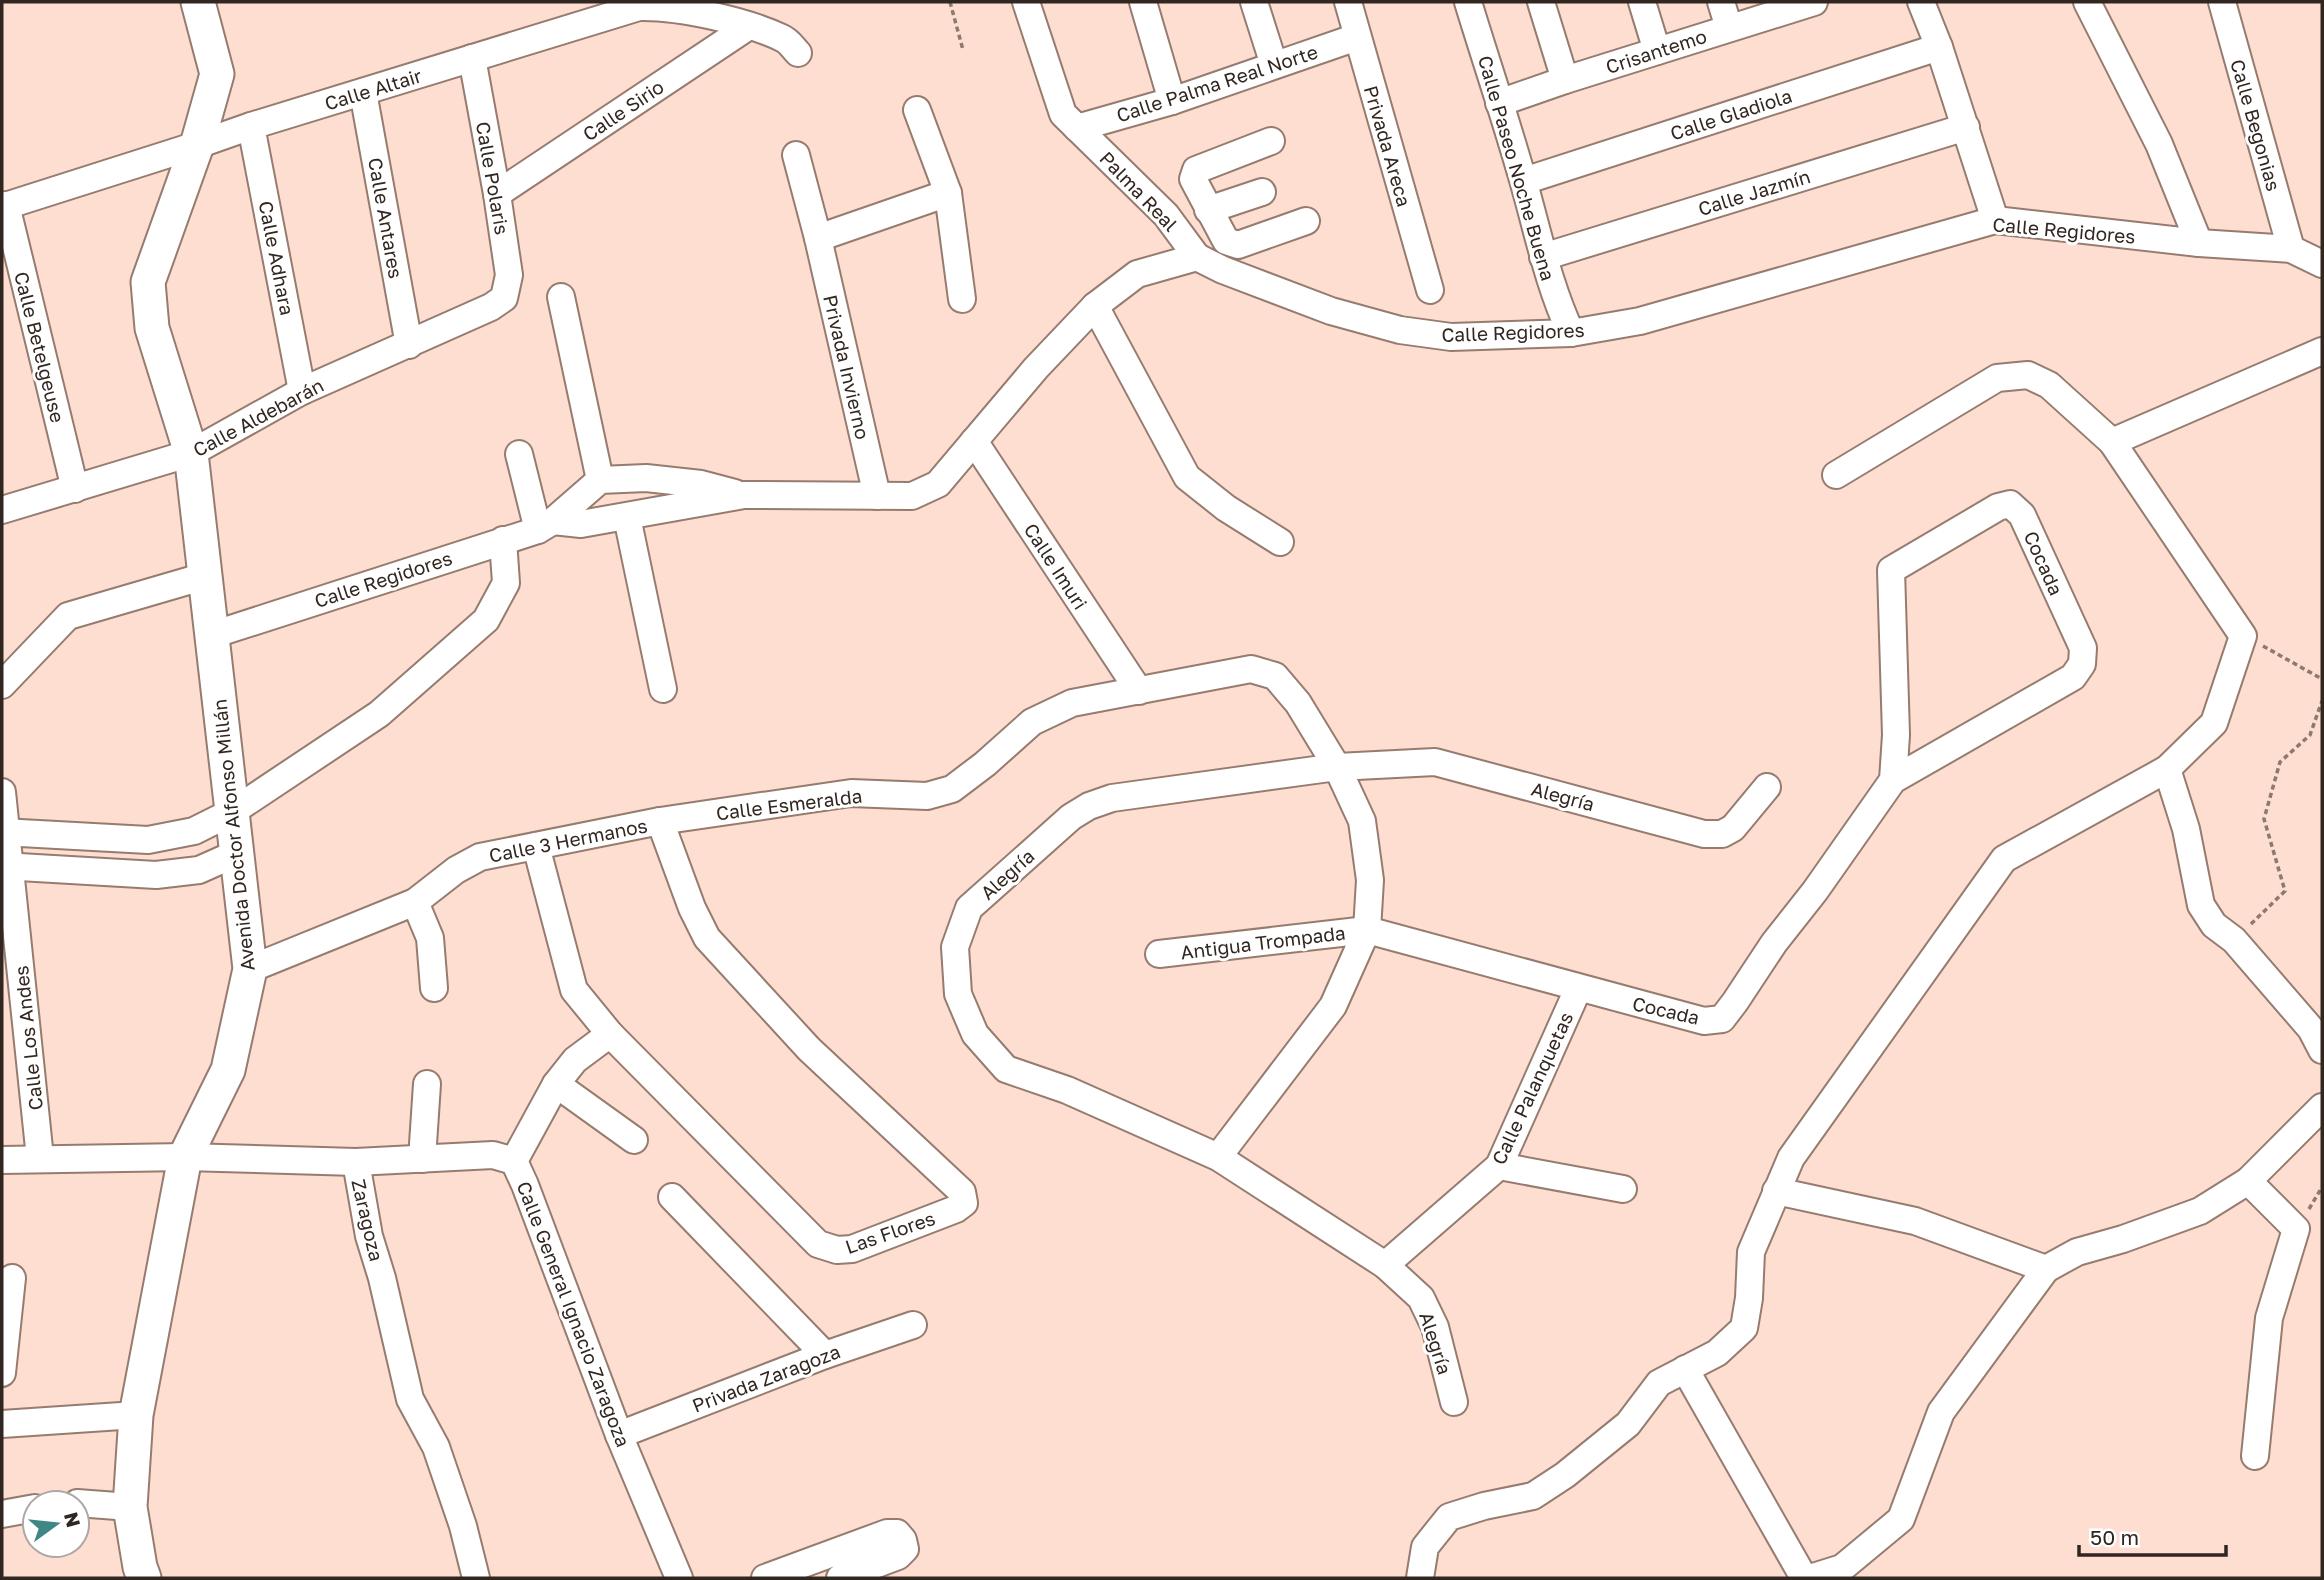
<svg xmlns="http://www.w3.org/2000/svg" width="2324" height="1580" font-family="'Golos Text',sans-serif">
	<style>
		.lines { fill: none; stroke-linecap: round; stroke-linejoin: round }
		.minor-casing { stroke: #967b6f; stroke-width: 30 }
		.major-casing { stroke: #967b6f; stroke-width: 37 }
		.path { stroke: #8d796f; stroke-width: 3.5; stroke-dasharray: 5 3.5; stroke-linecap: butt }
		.minor { stroke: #fff; stroke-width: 26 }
		.major { stroke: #fff; stroke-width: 33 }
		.labels { text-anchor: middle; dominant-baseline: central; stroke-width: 6; stroke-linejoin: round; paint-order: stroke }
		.street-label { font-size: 19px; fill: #312620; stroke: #fff }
	</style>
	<rect width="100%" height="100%" fill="#fdded0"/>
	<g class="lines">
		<defs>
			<g id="minor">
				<path d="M1026 2 1063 114 1166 215 1197 257"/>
				<path d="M1143 2 1172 101"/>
				<path d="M1254 2 1274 65"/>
				<path d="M1348 2 1430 290"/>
				<path d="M1468 2C1486 61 1506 120 1523 180 1538 232 1548 284 1571 333"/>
				<path d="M1541 2 1565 80"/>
				<path d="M1642 2 1657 51"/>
				<path d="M1721 2 1729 28"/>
				<path d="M1921 2 1939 47 1995 220"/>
				<path d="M2087 2 2159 144 2199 243"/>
				<path d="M2222 2 2291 249"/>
				<path d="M363 92 409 345"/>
				<path d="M1499 103 1565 80 1814 2"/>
				<path d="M917 110 948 193 962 299"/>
				<path d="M251 126 302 391"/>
				<path d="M1077 128 1172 101 1357 37"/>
				<path d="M1271 141 1196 170 1193 179 1226 241 1238 245 1306 221"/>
				<path d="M796 155 818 238 877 496"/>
				<path d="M1524 181 1939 47"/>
				<path d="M497 194 749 26"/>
				<path d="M6 205 75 489"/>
				<path d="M2 207 197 145 251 126 639 7C678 6 747 21 782 38 789 41 793 48 798 53"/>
				<path d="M1208 210 1262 192"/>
				<path d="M818 238 948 193"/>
				<path d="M1543 257 1966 127"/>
				<path d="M561 297 600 480"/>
				<path d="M1095 306 1187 477 1226 508 1280 542"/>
				<path d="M974 441 1139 691"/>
				<path d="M2112 442 2322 351"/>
				<path d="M519 454 538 530"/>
				<path d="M2 510 191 453 302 391 491 307 504 298 509 275 497 194 472 58"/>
				<path d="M627 517 663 689"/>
				<path d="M553 521 581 524 744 495 912 496 938 484 1036 368 1095 306 1137 274 1197 257 1223 270 1331 311 1400 330 1451 337 1571 333 1640 321 1995 220 2199 243 2291 249 2322 264"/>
				<path d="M212 635 538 530 553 521 600 480 646 478 701 484 735 493"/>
				<path d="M2 685 68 616 205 576"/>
				<path d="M2167 769 2186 829 2201 905 2214 925 2234 940 2311 1029 2322 1050"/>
				<path d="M2 792 40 1158"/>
				<path d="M2 832 148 840 194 831 232 812 379 714 486 620 506 583 503 540"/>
				<path d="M536 846 574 990 610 1034 818 1244 837 1250 852 1249 956 1209 964 1203 962 1192 809 1049 707 938 692 908 660 821"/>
				<path d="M2 866 156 875 199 870 237 853"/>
				<path d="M415 902 430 938 434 988"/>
				<path d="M1159 954 1367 930 1704 1021 1722 1019 1735 1002 1774 943 1815 891 1893 780 2073 677 2082 664 2083 648 2022 515 2010 504 1998 507 1891 570 1896 735 1893 780"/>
				<path d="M250 969 415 902 456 870 480 857 660 821 851 793 927 796 952 789 985 764 1032 722 1072 703 1251 669 1275 676 1298 703 1337 767 1362 821 1370 880 1367 930 1333 1006 1218 1157"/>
				<path d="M556 1084 634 1140"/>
				<path d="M422 1159 427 1084"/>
				<path d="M2 1160 185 1157 356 1162 493 1155 514 1161"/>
				<path d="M514 1161 525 1185 619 1435 679 1578"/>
				<path d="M514 1161 556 1084 575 1060 610 1034"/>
				<path d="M356 1162 369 1236 382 1278 410 1399 436 1447 463 1526 476 1578"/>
				<path d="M1499 1166 1623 1189"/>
				<path d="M2248 1181 2296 1229 2269 1318 2255 1456"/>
				<path d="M1776 1191 1915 1221 2046 1269 2077 1252 2123 1239 2200 1211 2248 1181 2322 1107"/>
				<path d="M672 1197 825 1355"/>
				<path d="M1385 1265 1499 1166 1578 989"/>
				<path d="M1685 1369 1804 1578"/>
				<path d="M2 1373 12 1278"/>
				<path d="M1454 1402 1435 1327 1421 1298 1385 1265 1218 1157 1067 1090 1006 1069 975 1034 958 994 955 947 969 908 1071 817 1089 806 1112 798 1337 767 1435 762 1704 834H1722L1733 828 1767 787"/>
				<path d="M2 1424 136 1415"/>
				<path d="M619 1435 825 1355 913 1325"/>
				<path d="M77 1503 130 1507"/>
				<path d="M2 1514 35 1508"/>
				<path d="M765 1578 887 1533H897L903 1540 905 1549 898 1556 840 1578"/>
				<path d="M1420 1578 1425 1547 1449 1517 1484 1506 1533 1496 1565 1475 1628 1424 1659 1383 1717 1353 1744 1328 1749 1298 1751 1252 1791 1158 2004 859 2167 769 2214 723 2243 636 2112 442 2049 385 2028 375 1997 378 1836 475"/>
				<path d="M1810 1578 1842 1568 1901 1519 1941 1412 2046 1269"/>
			</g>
			<path id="major" d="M144 1578 140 1567 130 1507 136 1415 185 1157 228 1070 250 969 191 453 152 328 148 282 197 145 217 74 198 2"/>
		</defs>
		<use href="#minor" class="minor-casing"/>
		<use href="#major" class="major-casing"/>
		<g class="path">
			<path d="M950 2 963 50"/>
			<path d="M2263 646 2322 679"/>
			<path d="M2251 924 2285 891 2264 819 2280 762 2310 735 2322 701"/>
			<path d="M2309 1209 2322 1187"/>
		</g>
		<use href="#minor" class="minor"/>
		<use href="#major" class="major"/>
	</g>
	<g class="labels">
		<g class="street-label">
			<text transform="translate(1656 51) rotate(-18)">Crisantemo</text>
			<text transform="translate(1217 83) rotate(-18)">Calle Palma Real Norte</text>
			<text transform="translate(373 89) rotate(-17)">Calle Altair</text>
			<text transform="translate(623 110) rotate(-34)">Calle Sirio</text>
			<text transform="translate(1731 114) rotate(-18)">Calle Gladiola</text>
			<text transform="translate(2256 125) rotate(74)">Calle Begonias</text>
			<text transform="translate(1388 146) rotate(74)">Privada Areca</text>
			<text transform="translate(1517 168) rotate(74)">Calle Paseo Noche Buena</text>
			<text transform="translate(493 178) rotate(80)">Calle Polaris</text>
			<text transform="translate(1139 191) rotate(46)">Palma Real</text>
			<text transform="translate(1754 192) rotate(-17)">Calle Jazmín</text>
			<text transform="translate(386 218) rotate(80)">Calle Antares</text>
			<text transform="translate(2064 230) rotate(5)">Calle Regidores</text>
			<text transform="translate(277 258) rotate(79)">Calle Adhara</text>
			<text transform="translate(1513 332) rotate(-2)">Calle Regidores</text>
			<text transform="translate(40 347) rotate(76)">Calle Betelgeuse</text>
			<text transform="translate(847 367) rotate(77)">Privada Invierno</text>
			<text transform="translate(258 417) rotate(-28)">Calle Aldebarán</text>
			<text transform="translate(2044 563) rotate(66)">Cocada</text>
			<text transform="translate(1056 566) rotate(57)">Calle Imuri</text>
			<text transform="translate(383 579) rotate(-18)">Calle Regidores</text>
			<text transform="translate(1563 796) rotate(15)">Alegría</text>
			<text transform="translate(789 804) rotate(-7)">Calle Esmeralda</text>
			<text transform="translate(233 835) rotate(-96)">Avenida Doctor Alfonso Millán</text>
			<text transform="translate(568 840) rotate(-11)">Calle 3 Hermanos</text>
			<text transform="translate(1007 874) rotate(-42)">Alegría</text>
			<text transform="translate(1263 942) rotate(-7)">Antigua Trompada</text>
			<text transform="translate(1666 1010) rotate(13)">Cocada</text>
			<text transform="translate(28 1038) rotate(-96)">Calle Los Andes</text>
			<text transform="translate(1532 1088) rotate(-65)">Calle Palanquetas</text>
			<text transform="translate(368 1220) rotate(77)">Zaragoza</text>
			<text transform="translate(890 1232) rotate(-19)">Las Flores</text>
			<text transform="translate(574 1314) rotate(69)">Calle General Ignacio Zaragoza</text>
			<text transform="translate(1436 1343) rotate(72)">Alegría</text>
			<text transform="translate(766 1378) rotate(-21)">Privada Zaragoza</text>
		</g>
	</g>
	<rect width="2324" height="1580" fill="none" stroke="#312620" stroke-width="7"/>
	<g transform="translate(56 1524) rotate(75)"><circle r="33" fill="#ffffff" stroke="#ada8a6" stroke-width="2"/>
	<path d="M0-5L12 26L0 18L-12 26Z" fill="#3f8784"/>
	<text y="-10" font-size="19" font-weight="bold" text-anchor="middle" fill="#312620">N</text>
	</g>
	<path d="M2079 1545v10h147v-10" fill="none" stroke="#312620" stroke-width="3.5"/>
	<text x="2090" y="1545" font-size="21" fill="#312620" stroke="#ffffff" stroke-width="5" paint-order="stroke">50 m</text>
</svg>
